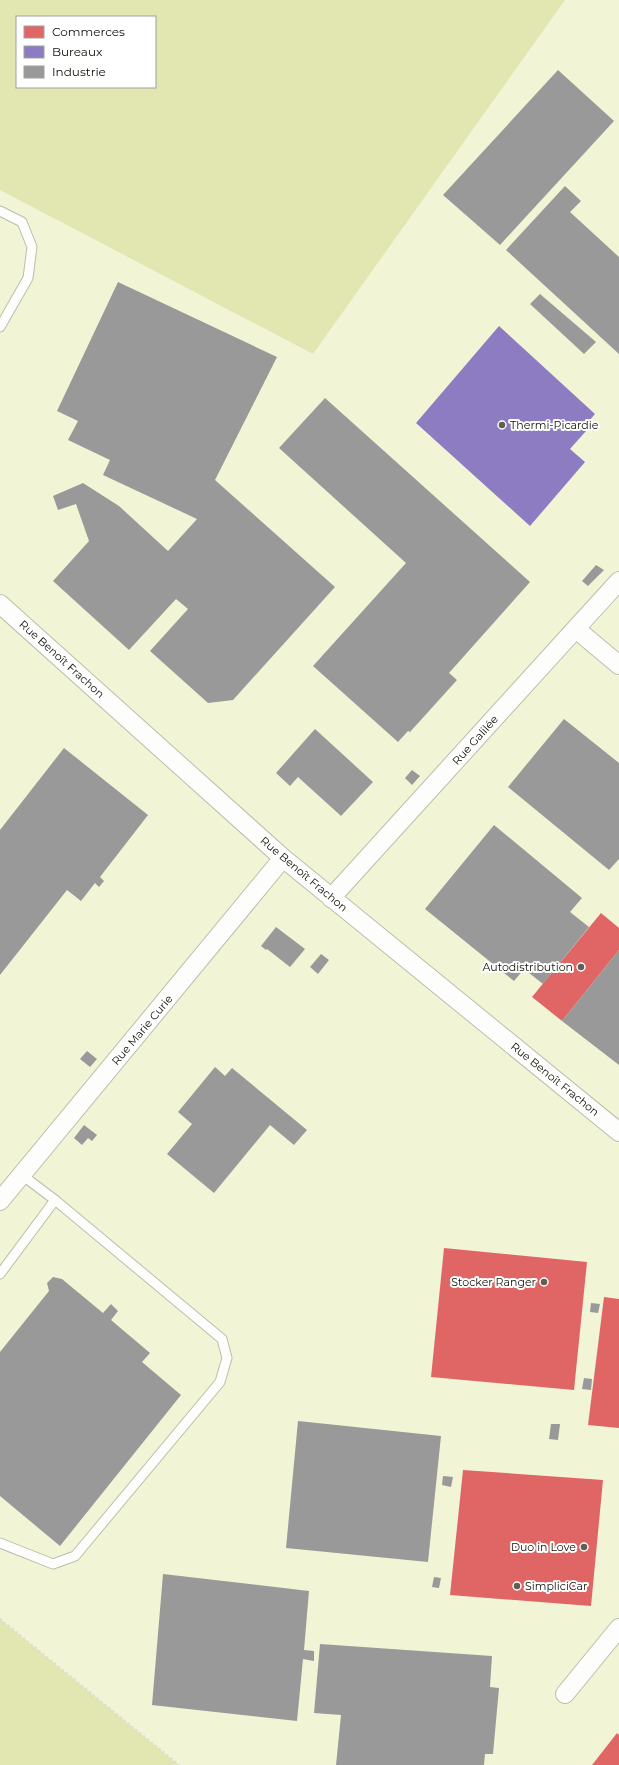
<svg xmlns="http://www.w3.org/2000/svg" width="619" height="1765" font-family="Montserrat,sans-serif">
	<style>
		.built { fill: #f2f5d5 }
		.green { fill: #e2e6b0; fill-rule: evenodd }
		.shops { fill: #e06666 }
		.offices { fill: #8e7cc3 }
		.industry { fill: #999 }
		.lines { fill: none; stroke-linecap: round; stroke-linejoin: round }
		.service-casing { stroke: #bbbdae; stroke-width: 11 }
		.minor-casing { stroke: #bbbdae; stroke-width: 20 }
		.path { stroke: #ddddd8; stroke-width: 2.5; stroke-dasharray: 2 3; stroke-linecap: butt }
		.service { stroke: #fdfefb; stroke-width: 9 }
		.minor { stroke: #fdfefb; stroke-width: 18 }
		.poi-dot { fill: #5f6053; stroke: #fff; stroke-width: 1.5 }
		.labels { text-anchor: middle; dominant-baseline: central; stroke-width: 4; stroke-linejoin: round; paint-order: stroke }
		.poi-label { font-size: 11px; fill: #0f1005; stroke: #fff; text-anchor: end }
		.street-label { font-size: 11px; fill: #0f1005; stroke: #fff }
	</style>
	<rect width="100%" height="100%" fill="#f4f6e3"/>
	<path class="built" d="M565 0H619V1765H179L0 1619V190L313 354Z"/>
	<g class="green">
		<path d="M0 0H565L313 354 0 190ZM17 17H155V87H17Z"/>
		<path d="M0 1619 179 1765H0Z"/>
	</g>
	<g class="shops">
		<path d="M601 913 619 928V950L562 1021 532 997Z"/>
		<path d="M444 1248 587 1262 574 1390 431 1377Z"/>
		<path d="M604 1297 619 1299V1428L588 1425Z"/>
		<path d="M463 1470 603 1480 591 1606 450 1595Z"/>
		<path d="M617 1733 619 1735V1765H592Z"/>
	</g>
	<path class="offices" d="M499 326 595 414 583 428 586 431 570 449 585 462 530 526 416 423Z"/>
	<g class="industry">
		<path d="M558 70 614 121 500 245 443 195Z"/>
		<path d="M565 186 581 201 570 212 619 257V354L506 250Z"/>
		<path d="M118 282 277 357 215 480 335 587 233 700 208 703 150 651 188 609 176 599 129 650 53 581 89 541 76 504 58 510 53 496 83 483 119 506 168 551 197 519 103 475 110 460 68 440 78 421 57 411Z"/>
		<path d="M540 294 596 342 584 354 530 304Z"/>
		<path d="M325 398 530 582 449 673 457 680 410 732 408 731 398 742 313 666 406 563 279 448Z"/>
		<path d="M596 565 604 570 588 586 582 581Z"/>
		<path d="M564 719 619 763V859L609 870 508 787Z"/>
		<path d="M315 729 373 782 341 816 298 777 290 786 276 773Z"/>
		<path d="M64 748 148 815 100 877 104 881 99 887 95 883 81 901 67 890 0 975V830Z"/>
		<path d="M412 770 420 776 412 785 405 778Z"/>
		<path d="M494 825 582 898 570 912 589 927 543 984 524 969 514 981 425 909Z"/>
		<path d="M276 927 305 949 290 967 267 949 266 950 261 946Z"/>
		<path d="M619 950V1065L562 1021Z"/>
		<path d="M321 954 329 960 318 974 310 967Z"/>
		<path d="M87 1051 97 1059 90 1067 80 1059Z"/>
		<path d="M215 1067 225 1076 232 1068 307 1130 294 1145 270 1125 214 1193 167 1154 192 1124 178 1112Z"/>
		<path d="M84 1125 97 1135 92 1141 88 1138 82 1145 74 1138Z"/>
		<path d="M53 1277 62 1279 103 1313 111 1304 118 1311 111 1320 150 1353 142 1362 181 1395 60 1546 0 1496V1352L49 1291 47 1283Z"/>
		<path d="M591 1303 600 1304 598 1313 590 1312Z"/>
		<path d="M584 1378 592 1379 591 1390 582 1389Z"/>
		<path d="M298 1421 441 1436 428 1562 286 1548Z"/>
		<path d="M551 1424H560L558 1440 549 1439Z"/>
		<path d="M443 1476 453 1477 451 1487 442 1485Z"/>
		<path d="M163 1574 309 1591 304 1650 314 1651V1661L303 1659 297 1721 152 1705Z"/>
		<path d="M434 1577 441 1578 439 1588 432 1587Z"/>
		<path d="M320 1644 492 1656 490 1687 499 1688 493 1754H485L484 1765H336L341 1715 314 1713Z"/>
	</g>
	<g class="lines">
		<defs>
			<g id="service">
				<path d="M0 211 22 222 32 247 28 278 0 327"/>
				<path d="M0 1274 55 1200"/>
				<path d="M0 1543 53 1564 75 1556 220 1382 227 1358 222 1339 55 1200 22 1175"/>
			</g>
			<g id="minor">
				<path d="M0 604 283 858 619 1132"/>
				<path d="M576 629 619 665"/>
				<path d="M331 898 619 581"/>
				<path d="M0 1201 283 858"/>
				<path d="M565 1694 619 1628"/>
			</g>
		</defs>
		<use href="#service" class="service-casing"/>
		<use href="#minor" class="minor-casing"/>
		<path class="path" d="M0 1619 179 1765"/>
		<use href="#service" class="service"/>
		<use href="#minor" class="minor"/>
	</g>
	<g class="poi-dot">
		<circle cx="502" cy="425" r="4"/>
		<circle cx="581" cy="967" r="4"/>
		<circle cx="544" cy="1282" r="4"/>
		<circle cx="584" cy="1547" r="4"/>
		<circle cx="517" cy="1586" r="4"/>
	</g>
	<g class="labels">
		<g class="poi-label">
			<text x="510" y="425" text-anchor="start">Thermi-Picardie</text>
			<text x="573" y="967">Autodistribution</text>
			<text x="536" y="1282">Stocker Ranger</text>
			<text x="576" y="1547">Duo in Love</text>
			<text x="525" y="1586" text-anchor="start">SimpliciCar</text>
		</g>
		<g class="street-label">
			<text transform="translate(62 659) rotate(42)">Rue Benoît Frachon</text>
			<text transform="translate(475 740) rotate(-48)">Rue Galilée</text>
			<text transform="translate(304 874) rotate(40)">Rue Benoît Frachon</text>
			<text transform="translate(142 1030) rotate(-50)">Rue Marie Curie</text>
			<text transform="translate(555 1079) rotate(39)">Rue Benoît Frachon</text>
		</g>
	</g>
	<rect x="16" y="16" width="140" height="72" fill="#ffffff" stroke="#9f9f9b"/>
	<rect x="24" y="26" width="20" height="12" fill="#e06666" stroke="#9f9f9b"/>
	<text x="52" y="36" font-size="12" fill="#0f1005">Commerces</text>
	<rect x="24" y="46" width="20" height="12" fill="#8e7cc3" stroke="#9f9f9b"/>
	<text x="52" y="56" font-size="12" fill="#0f1005">Bureaux</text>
	<rect x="24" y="66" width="20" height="12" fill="#999999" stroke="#9f9f9b"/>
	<text x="52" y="76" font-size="12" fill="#0f1005">Industrie</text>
</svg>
